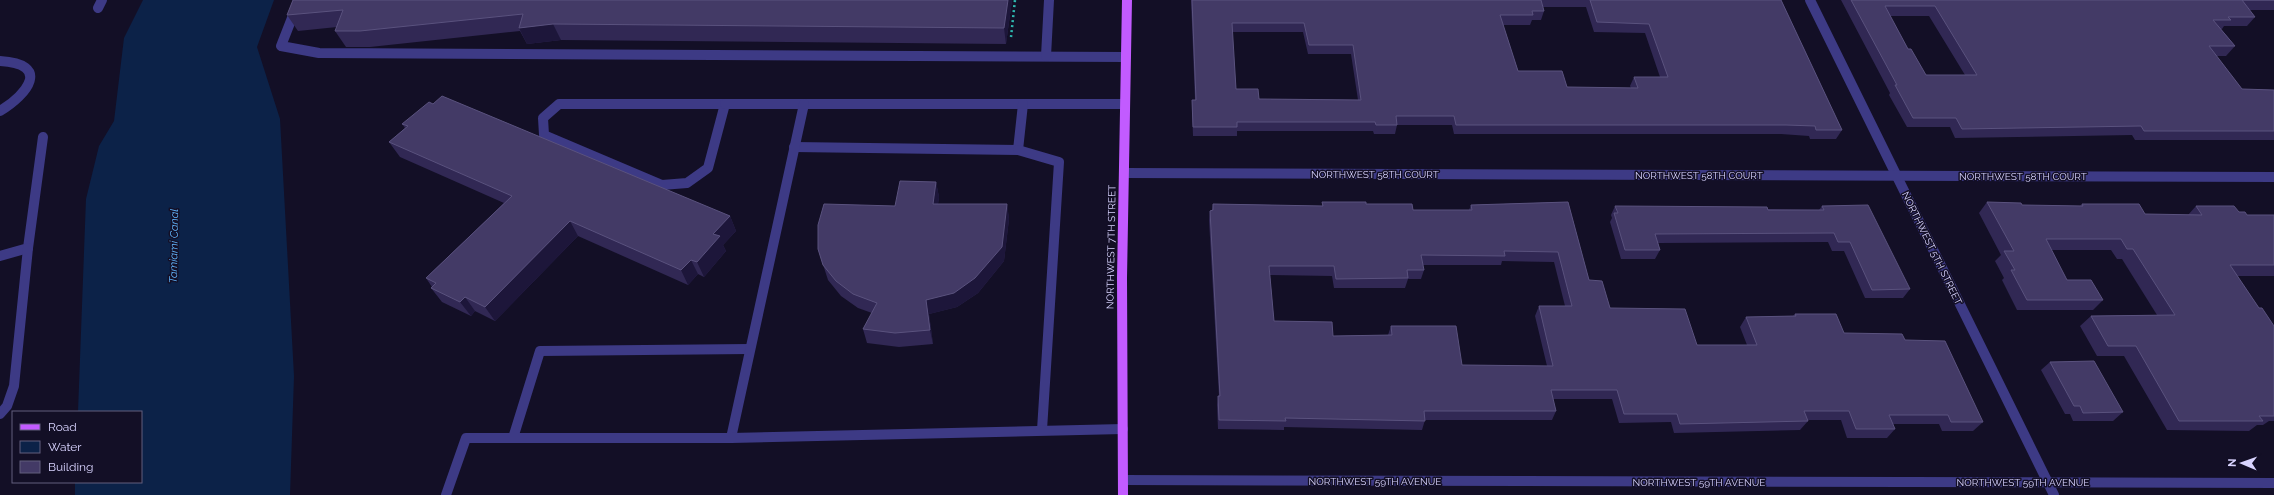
<svg xmlns="http://www.w3.org/2000/svg" width="2274" height="495" font-family="Raleway,sans-serif">
	<style>
		.water { fill: #0c2248 }
		.lines { fill: none; stroke-linecap: round; stroke-linejoin: round }
		.path { stroke: #2fb8b0; stroke-width: 2.5; stroke-dasharray: 2 3; stroke-linecap: butt }
		.minor { stroke: #3d3a85; stroke-width: 10 }
		.major { stroke: #c25bff; stroke-width: 10 }
		.wall { fill: #312854; fill-rule: evenodd }
		.shaded-wall { fill: #1d163a }
		.building { fill: #433a66; stroke: #5a527e; fill-rule: evenodd }
		.labels { text-anchor: middle; dominant-baseline: central; stroke-width: 3; stroke-linejoin: round; paint-order: stroke }
		.street-label { font-size: 10px; fill: #d9d4ff; stroke: #130f26 }
		.water-label { font-size: 11px; font-style: italic; fill: #62b6ff; stroke: #130f26 }
	</style>
	<rect width="100%" height="100%" fill="#130f26"/>
	<path class="water" d="M143 0H274L257 47 280 119 294 376 290 495H75V482H141V412H78L86 199 99 146 114 121 124 38Z"/>
	<g class="lines">
		<path class="path" d="M1011 37 1015 0"/>
		<g class="minor">
			<path d="M299 0 281 46 319 53 1126 57"/>
			<path d="M1810 0 2054 495"/>
			<path d="M98 8 102 0"/>
			<path d="M1046 56 1049 0"/>
			<path d="M0 61C51 64 28 94 0 111"/>
			<path d="M559 104H725L708 168 687 183 662 185 544 135 543 118Z"/>
			<path d="M725 104H1125"/>
			<path d="M794 147 1018 150 1023 104"/>
			<path d="M1018 150 1059 162 1042 430"/>
			<path d="M1124 173 2274 177"/>
			<path d="M0 256 28 248 43 137"/>
			<path d="M0 414 7 406 14 386 28 248"/>
			<path d="M513 438 540 351 750 349"/>
			<path d="M731 438 804 104"/>
			<path d="M1123 480 2274 483"/>
			<path d="M446 495 466 438H731L1123 429"/>
		</g>
		<path class="major" d="M1123 495 1122 278 1127 0"/>
	</g>
	<g class="wall">
		<path d="M293 0H1012L1006 44 561 40 527 44 520 31 370 47H346L335 31 337 27 298 31 287 15Z"/>
		<path d="M1191 0H1781L1842 130 1836 139H1810L1809 136 1781 134H1454L1452 125H1397L1395 134H1374L1373 131H1237V136H1193L1192 109V100H1195ZM1543 7H1586L1594 32 1645 33 1660 77H1634L1630 86 1631 88 1567 87 1518 71 1503 25H1530L1532 20H1541L1544 11ZM1232 32H1303L1308 54H1351L1358 100 1259 99 1236 89Z"/>
		<path d="M1841 0H2274V10H2249L2255 17 2247 26H2224L2222 29H2221L2235 46 2226 56H2216L2242 89 2274 90V140H2135L2132 135 1955 138 1950 127H1907L1889 95 1890 93ZM1890 16H1929L1965 75H1926L1908 49Z"/>
		<path d="M402 124 730 216 736 231 723 245 726 251 704 277 698 274 688 285 578 236 495 321 475 311 471 316 442 302 431 288 432 287 426 278 504 203 400 157 389 142 405 128Z"/>
		<path d="M936 182 939 197 938 204H1007L1009 219 1004 261 978 293 957 307 929 314 933 344 899 347 867 343 863 329 872 313 858 308 841 296 828 280 818 249 895 206Z"/>
		<path d="M1322 202 1366 204 1413 210H1469L1471 205 1568 202 1589 280 1610 308 1697 345H1747L1740 327 1746 317 1793 316 1795 314 1844 333 1905 340 1983 422 1973 431H1942L1939 424H1893L1895 429 1887 438H1847L1841 420H1807L1808 421 1800 430 1674 433 1671 422 1619 423 1612 399H1553L1556 411 1552 420H1425L1422 430 1284 427V430L1218 429 1217 405 1218 396H1219L1209 220 1210 211 1212 210 1213 204 1322 206ZM1502 261 1554 262 1565 306H1539L1535 316 1547 366 1462 365 1391 326 1388 335 1333 336 1274 321 1270 275 1332 276 1334 288H1405L1408 279H1421L1424 270 1423 265H1501Z"/>
		<path d="M1987 202 2022 205 2080 206 2082 204 2145 214 2188 215 2196 206 2239 212 2247 215H2274V276H2237L2259 308 2274 326V421H2269L2263 425H2257L2249 431 2167 430 2124 356H2097L2080 326 2091 316 2157 315 2122 259H2117L2111 250H2051L2067 280 2103 300 2093 310H2017L2002 280 2004 278 1995 261 2001 255 1979 213Z"/>
		<path d="M1615 206 1819 210 1822 206 1910 289 1903 298H1865L1844 251H1832L1828 242 1658 243 1660 250 1655 259H1621L1610 222 1612 218 1611 215Z"/>
		<path d="M2050 362 2123 412 2113 421H2073L2070 414H2065L2041 370Z"/>
	</g>
	<g class="shaded-wall">
		<path d="M1008 0H1012L1006 44 1004 28Z"/>
		<path d="M553 24 561 40 527 44 519 28Z"/>
		<path d="M936 182 939 197 936 219 933 204Z"/>
		<path d="M1007 204 1009 219 1004 261 978 293 957 307 929 314 933 344 930 330 926 300Z"/>
		<path d="M730 216 736 231 723 245 726 251 704 277 697 262 713 234Z"/>
		<path d="M570 221 578 236 495 321 485 307Z"/>
		<path d="M691 260 698 274 688 285 681 270Z"/>
		<path d="M465 297 475 311 471 316 460 302Z"/>
	</g>
	<g class="building">
		<path d="M293 0H1008L1004 28 553 24 519 28 523 14 360 31H335L343 10 287 15Z"/>
		<path d="M1192 0H1541L1544 11H1532L1533 15H1500L1518 71H1562L1567 87 1638 88 1634 77H1668L1649 24 1597 22 1590 0H1781L1842 130H1816L1815 126 1786 125H1456L1454 116H1396L1397 125H1376L1375 122H1237V127H1193L1192 100H1196ZM1232 23H1304L1309 45H1353L1361 100 1259 99 1258 89H1236Z"/>
		<path d="M1851 0H2274H2242L2255 17H2228L2231 20H2213L2235 46H2209L2242 89 2274 90V131H2144L2141 126 1962 129 1956 118H1913L1895 85H1897ZM1885 6H1935L1977 75H1926L1911 49H1908Z"/>
		<path d="M442 96 730 216 713 234 720 236 697 262 691 260 681 270 570 221 485 307 465 297 460 302 431 288 436 283 426 278 512 196 389 142 408 126 402 124 429 102 433 104Z"/>
		<path d="M900 181 936 182 933 204H1007L1002 247 975 278 954 293 926 300 930 330 895 333 863 329 877 303 853 294 836 281 823 265 818 249V225L824 204 895 206Z"/>
		<path d="M1322 202H1366V204H1412L1413 210H1472L1471 205 1568 202 1589 280 1602 281 1610 308 1685 309 1697 345H1757L1746 317 1796 316 1795 314H1836L1844 333 1902 334 1905 340 1945 341 1983 422H1951L1948 415H1889L1895 429H1856L1849 411H1804L1808 421 1680 424 1677 414H1624L1617 390H1551L1556 411H1424L1425 421 1285 418 1286 421 1219 420 1218 396H1220L1210 211 1213 210V204L1323 206ZM1504 251 1558 252 1572 306H1539L1553 366 1462 365 1456 326H1391L1392 335 1333 336 1332 322 1274 321 1269 266H1334L1336 279 1408 278 1407 270H1424L1421 255 1505 256Z"/>
		<path d="M1987 202 2021 203 2022 205 2083 206 2082 204H2139L2145 214 2202 215 2196 206H2234L2239 212H2245L2247 215H2274V265H2230L2259 308H2262L2274 326V416H2259L2263 421H2179L2136 346H2108L2091 316 2175 315 2133 249H2127L2121 239H2046L2067 280H2091L2103 300H2027L2011 270H2015L2004 251H2014Z"/>
		<path d="M1868 205 1910 289 1872 290 1850 242H1838L1834 233 1655 234 1660 250H1625L1614 213H1618L1615 206 1767 207 1768 210H1824L1822 206Z"/>
		<path d="M2094 361 2123 412 2083 413 2080 406H2074L2050 362Z"/>
	</g>
	<g class="labels">
		<g class="street-label">
			<text x="1375" y="174">NORTHWEST 58TH COURT</text>
			<text x="1699" y="175">NORTHWEST 58TH COURT</text>
			<text x="2023" y="176">NORTHWEST 58TH COURT</text>
			<text transform="translate(1111 247) rotate(-89)">NORTHWEST 7TH STREET</text>
			<text transform="translate(1932 248) rotate(64)">NORTHWEST 5TH STREET</text>
			<text x="1375" y="481">NORTHWEST 59TH AVENUE</text>
			<text x="1699" y="482">NORTHWEST 59TH AVENUE</text>
			<text x="2023" y="482">NORTHWEST 59TH AVENUE</text>
		</g>
		<g class="water-label">
			<text transform="translate(174 246) rotate(-89)">Tamiami Canal</text>
		</g>
	</g>
	<rect x="12" y="411" width="130" height="72" fill="#130f26" stroke="#625e7d"/>
	<rect x="20" y="424" width="20" height="6" fill="#c25bff" stroke="#625e7d"/>
	<text x="48" y="431" font-size="12" fill="#d9d4ff">Road</text>
	<rect x="20" y="441" width="20" height="12" fill="#0c2248" stroke="#625e7d"/>
	<text x="48" y="451" font-size="12" fill="#d9d4ff">Water</text>
	<rect x="20" y="461" width="20" height="12" fill="#433a66" stroke="#625e7d"/>
	<text x="48" y="471" font-size="12" fill="#d9d4ff">Building</text>
	<g transform="translate(2242 463) rotate(272)" stroke="#130f26" stroke-width="3" paint-order="stroke">
	<path d="M0-3L7 15L0 10L-7 15Z" fill="#d9d4ff"/>
	<text y="-6" font-size="11" font-weight="bold" text-anchor="middle" fill="#d9d4ff">N</text>
	</g>
</svg>
